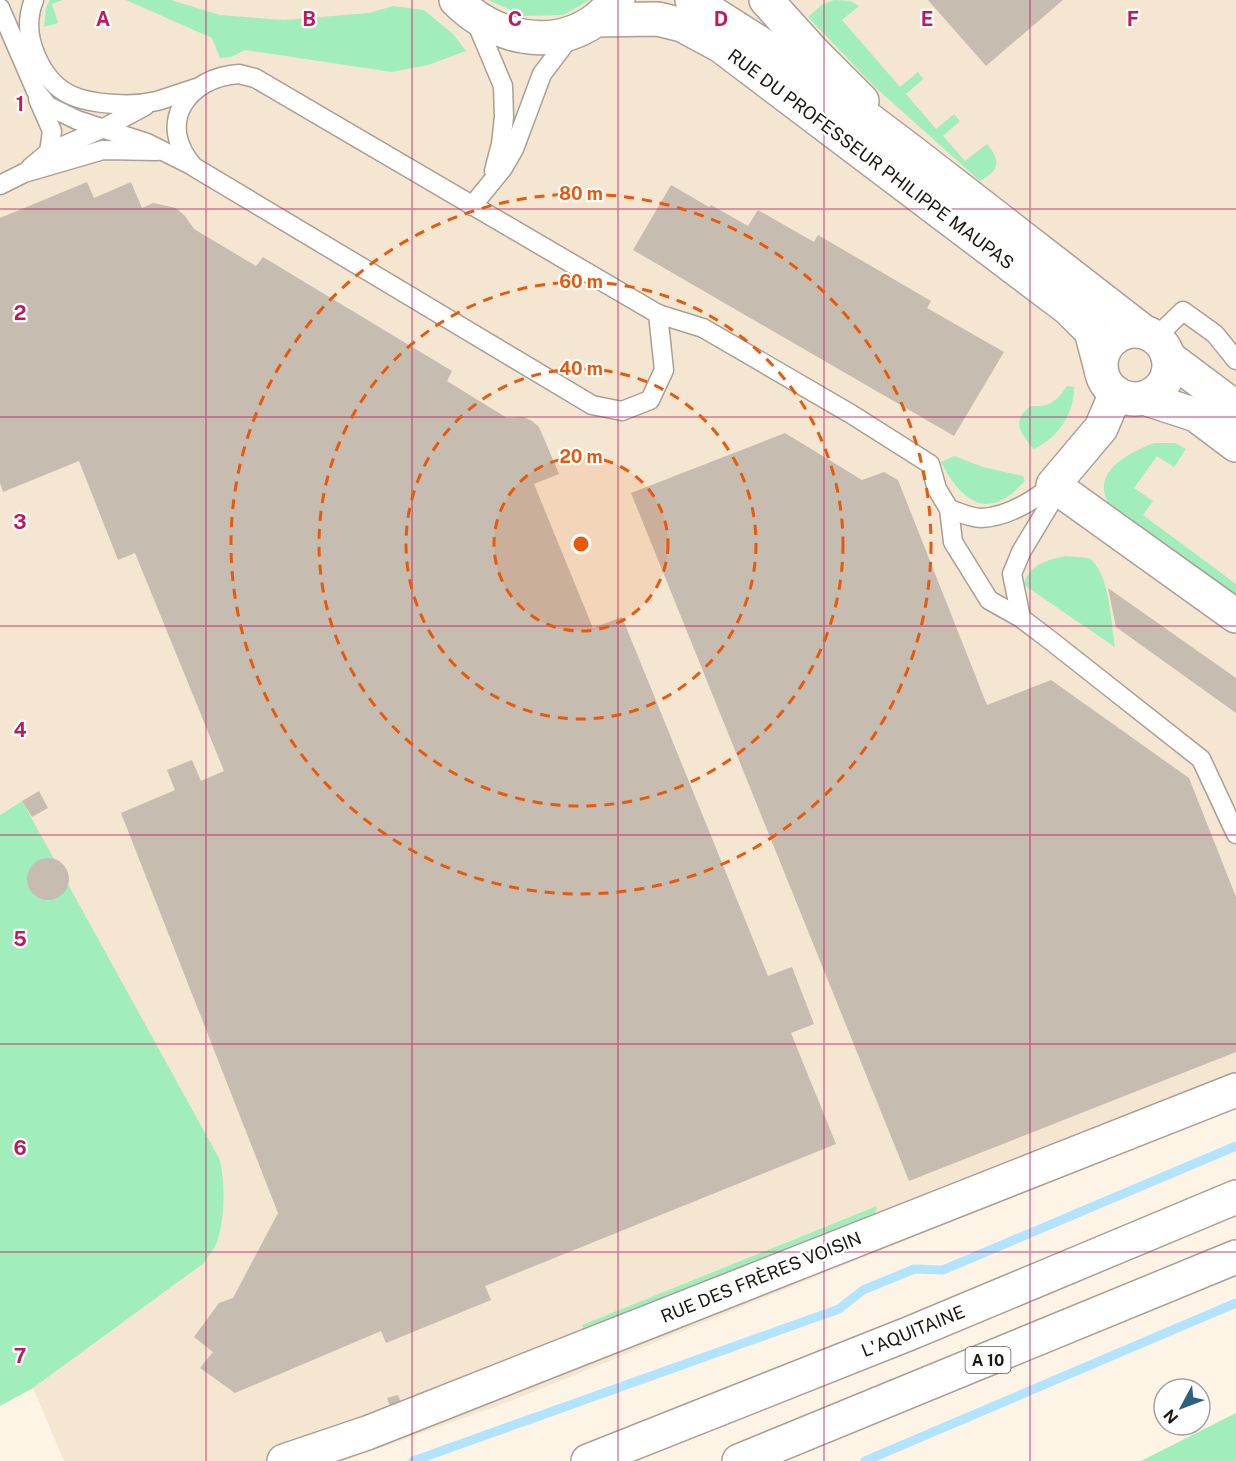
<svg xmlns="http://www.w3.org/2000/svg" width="1236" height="1461" font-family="'Public Sans',sans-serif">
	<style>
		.built { fill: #f5e6d2 }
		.green { fill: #a1edbc }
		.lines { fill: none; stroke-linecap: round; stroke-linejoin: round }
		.stream { stroke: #b2e3ff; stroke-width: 9 }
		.building { fill: #c6bcaf }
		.service-casing { stroke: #a99f93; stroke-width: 21 }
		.minor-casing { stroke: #a99f93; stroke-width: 36 }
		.tertiary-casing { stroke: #a99f93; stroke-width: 36 }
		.primary-casing { stroke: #a99f93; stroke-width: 36 }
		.motorway-casing { stroke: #a99f93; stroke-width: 36 }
		.service { stroke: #fff; stroke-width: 18 }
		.minor { stroke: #fff; stroke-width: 33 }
		.tertiary { stroke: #fff; stroke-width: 33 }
		.primary { stroke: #fff; stroke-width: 33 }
		.motorway { stroke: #fff; stroke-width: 33 }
		.grid { fill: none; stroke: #c2185b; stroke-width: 1.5; stroke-opacity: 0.55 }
		.ring { fill: none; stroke: #e8590c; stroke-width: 3; stroke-dasharray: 10 8 }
		.labels { text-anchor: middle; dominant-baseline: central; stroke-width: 4.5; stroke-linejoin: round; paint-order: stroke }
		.shield { fill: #fff; stroke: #5f5d5a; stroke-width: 1.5 }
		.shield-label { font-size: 16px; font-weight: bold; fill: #1b1813 }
		.street-label { font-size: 18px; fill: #1b1813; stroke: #fff }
		.grid-label { font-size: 20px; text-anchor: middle; font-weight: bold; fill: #c2185b; stroke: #fff; stroke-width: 4.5; stroke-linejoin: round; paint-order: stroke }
		.centre { fill: #e8590c; stroke: #fff; stroke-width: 3 }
		.ring-label { font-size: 18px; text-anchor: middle; font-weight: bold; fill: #e8590c; stroke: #fff; stroke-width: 4.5; stroke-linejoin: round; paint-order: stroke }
	</style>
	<rect width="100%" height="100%" fill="#fef4e6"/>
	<path class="built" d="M0 0H1236V1106L508 1402 344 1461H64L33 1388 204 1263 22 801 0 815Z"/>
	<g class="green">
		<path d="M50 0H63L52 4 58 23 44 27 46 7Z"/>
		<path d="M126 0H171L220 15 284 20 369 13 393 6 424 10 453 34 466 51 428 65 392 72 245 50 231 57 220 58 212 38Z"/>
		<path d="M488 0H590L563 15 524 16Z"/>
		<path d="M834 0 850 1 859 6 842 20 900 87 918 72 923 79 906 94 936 129 954 114 960 121 943 136 965 161 987 144C1001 161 1000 170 980 181L875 87 808 17 823 4Z"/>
		<path d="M1067 386 1074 387C1074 414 1059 437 1034 449 1021 434 1010 421 1031 406 1049 408 1058 400 1067 386Z"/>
		<path d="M1154 443H1175L1186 449 1174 467 1157 456 1134 488 1153 501 1143 515 1236 584V602L1114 512C1111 507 1106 501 1105 495 1097 467 1134 451 1154 443Z"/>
		<path d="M954 456 983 467 1023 476 1025 481C1019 486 1014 493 1007 497 976 518 954 487 941 462Z"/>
		<path d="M1066 556 1089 558C1110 573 1111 623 1115 647L1024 585C1029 564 1047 560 1066 556Z"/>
		<path d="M22 801 220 1160C225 1184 225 1215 218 1239 216 1248 208 1256 204 1263L33 1388 0 1406V815Z"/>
		<path d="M877 1206 874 1218 585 1334 582 1325Z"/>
		<path d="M1236 1413V1461H1141Z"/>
	</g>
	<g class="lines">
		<g class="stream">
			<path d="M413 1461 839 1309 863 1290 914 1269 943 1270 1236 1146"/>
			<path d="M865 1461 1236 1303"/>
		</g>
	</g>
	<g class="building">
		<path d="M928 0H1063L986 66Z"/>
		<path d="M87 182 94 198 131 182 142 208 153 203 176 208 185 216 194 229 256 266 263 257 452 371 447 381 507 418 523 417 532 421 539 427 559 474 534 484 593 628 622 617 768 976 792 967 814 1024 791 1033 836 1144 485 1286 491 1300 386 1343 381 1331 235 1393 200 1368 213 1352 194 1337 219 1303 233 1298 278 1213 121 813 175 790 167 770 192 760 201 781 224 771 135 553 118 560 79 461 3 492 0 483V218Z"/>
		<path d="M671 185 709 207 711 205 748 226 758 210 814 242 818 235 931 301 927 308 1004 352 954 436 633 250Z"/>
		<path d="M785 433 862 480 884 472 898 480 987 705 1051 680 1189 778 1236 897V1052L909 1181 631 493Z"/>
		<path d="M1108 588 1236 678V713L1116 627Z"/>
		<path d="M39 791 48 808 32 817 22 801Z"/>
		<circle cx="48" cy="879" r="21"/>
		<path d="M398 1395 402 1405 391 1409 387 1398Z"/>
	</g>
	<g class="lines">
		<defs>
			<g id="service">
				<path d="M34 0C26 20 28 39 37 58 53 94 78 102 115 104 128 105 144 104 157 101 170 97 183 92 196 88"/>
				<path d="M0 8 36 91 48 106 77 120 147 143 191 165"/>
				<path d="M474 17 503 86 504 117 501 144 494 171"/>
				<path d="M239 74 255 78 658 314 664 370 650 400 622 411 592 405 194 167C155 124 187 77 239 74Z"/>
				<path d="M38 99 52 131 49 152"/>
				<path d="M30 168 49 152 104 128 145 106"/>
				<path d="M0 185 24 173 103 150 157 151"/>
				<path d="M472 206 503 168 514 149 542 74 573 33"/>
				<path d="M658 314 703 328 851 414 930 464 937 489 949 509 953 542 989 600 1021 618 1050 640 1201 759 1236 834"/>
				<path d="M1155 338 1183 311 1215 334 1236 360"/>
				<path d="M949 509C958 512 971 518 981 518 1008 517 1033 501 1053 485"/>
				<path d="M1021 618 1012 574 1021 552 1053 499V485"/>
			</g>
			<g id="minor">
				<path d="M766 0 815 54 862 101"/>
				<path d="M1116 393 1101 428 1053 485 1236 616"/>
				<path d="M284 1461 367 1433 1236 1090"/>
			</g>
			<g id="tertiary">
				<path d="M692 0 810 75 912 152 1144 332"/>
				<path d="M596 20 658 19 682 25 721 46 1069 309 1091 331 1101 369"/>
				<circle cx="1135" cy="365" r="34"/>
				<path d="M1168 357 1236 408"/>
				<path d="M1144 398 1196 415 1236 445"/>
			</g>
			<path id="primary" d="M456 0C492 37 552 53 597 19 604 13 611 6 618 0"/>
			<g id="motorway">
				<path d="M588 1461 908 1334 1236 1197"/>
				<path d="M739 1461 1236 1257"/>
			</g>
		</defs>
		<use href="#service" class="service-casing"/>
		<use href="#minor" class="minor-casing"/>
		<use href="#tertiary" class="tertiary-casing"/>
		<use href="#primary" class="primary-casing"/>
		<use href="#motorway" class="motorway-casing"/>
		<use href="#service" class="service"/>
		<use href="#minor" class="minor"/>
		<use href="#tertiary" class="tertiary"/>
		<use href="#primary" class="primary"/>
		<use href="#motorway" class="motorway"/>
	</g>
	<path class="grid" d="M206 0V1461M412 0V1461M618 0V1461M824 0V1461M1030 0V1461M0 209H1236M0 417H1236M0 626H1236M0 835H1236M0 1044H1236M0 1252H1236"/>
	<circle cx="581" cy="544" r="87" fill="#e8590c" fill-opacity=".12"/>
	<g class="ring">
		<circle cx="581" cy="544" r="87"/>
		<circle cx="581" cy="544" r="175"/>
		<circle cx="581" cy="544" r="262"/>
		<circle cx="581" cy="544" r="350"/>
	</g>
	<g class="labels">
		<rect class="shield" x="965.5" y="1347" width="45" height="26" rx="4.5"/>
		<g class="shield-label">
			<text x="988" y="1360">A 10</text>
		</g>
		<g class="street-label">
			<text transform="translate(871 159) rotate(37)">RUE DU PROFESSEUR PHILIPPE MAUPAS</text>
			<text transform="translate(761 1277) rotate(-22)">RUE DES FRÈRES VOISIN</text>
			<text transform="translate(913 1331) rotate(-22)">L'AQUITAINE</text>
		</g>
	</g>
	<g class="grid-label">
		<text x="103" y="26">A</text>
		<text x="309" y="26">B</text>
		<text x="515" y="26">C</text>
		<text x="721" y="26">D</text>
		<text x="927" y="26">E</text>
		<text x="1133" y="26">F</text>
		<text x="20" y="111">1</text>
		<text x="20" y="320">2</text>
		<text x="20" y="529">3</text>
		<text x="20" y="737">4</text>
		<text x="20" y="946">5</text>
		<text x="20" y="1155">6</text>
		<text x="20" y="1363">7</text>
	</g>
	<circle cx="581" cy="544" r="9" class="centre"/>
	<g class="ring-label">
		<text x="581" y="200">80 m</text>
		<text x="581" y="288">60 m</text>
		<text x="581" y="375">40 m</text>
		<text x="581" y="463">20 m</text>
	</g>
	<g transform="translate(1182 1407) rotate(229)"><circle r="28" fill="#ffffff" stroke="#a4a3a1" stroke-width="1.5"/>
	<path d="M0-4.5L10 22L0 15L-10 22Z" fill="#2e617e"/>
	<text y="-9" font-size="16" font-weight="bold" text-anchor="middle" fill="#1b1813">N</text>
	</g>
</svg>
